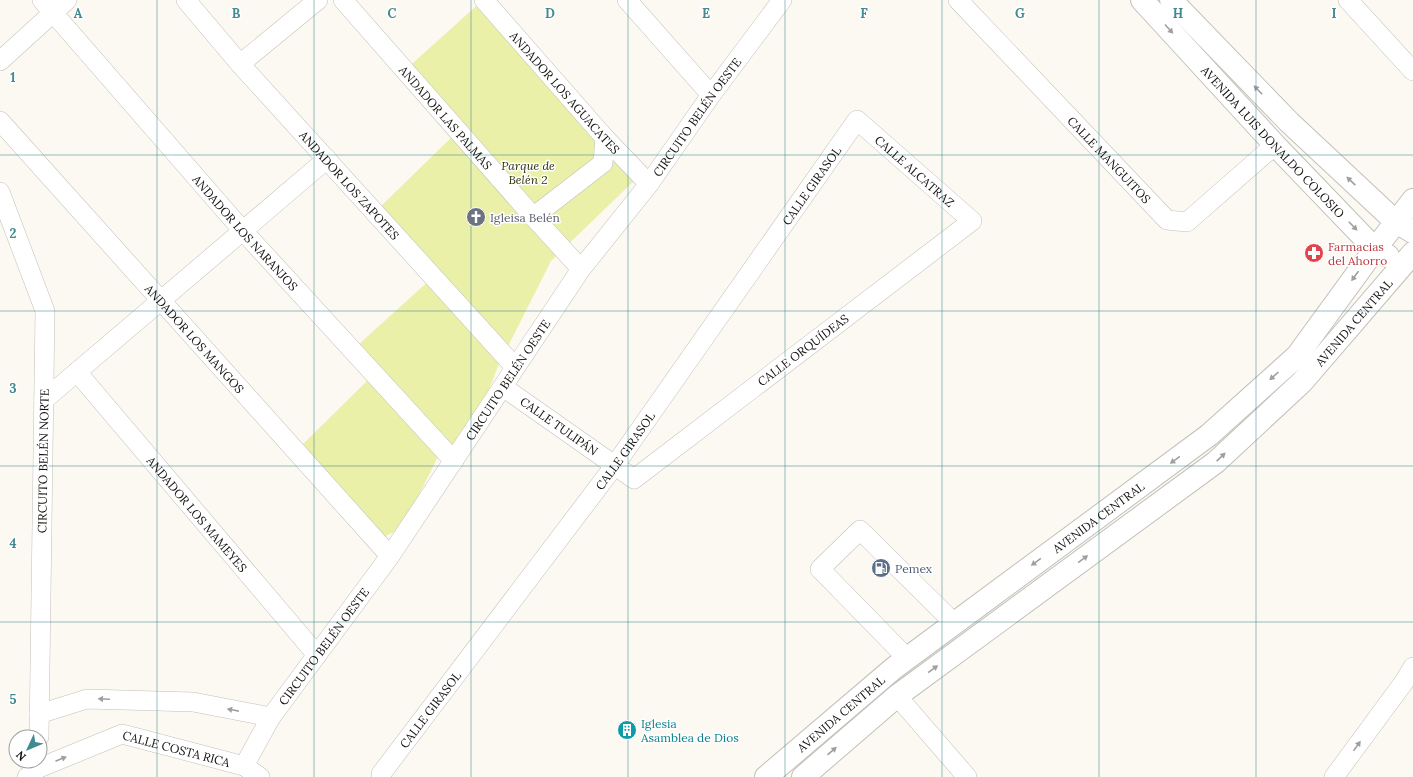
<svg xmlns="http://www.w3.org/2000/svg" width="1413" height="777" font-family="Lora,serif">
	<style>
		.green { fill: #eaf0a8 }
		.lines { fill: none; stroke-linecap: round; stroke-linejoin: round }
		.minor-casing { stroke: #c3c0ba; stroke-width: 20 }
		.major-casing { stroke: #c3c0ba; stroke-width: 24 }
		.minor { stroke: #fff; stroke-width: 19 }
		.major { stroke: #fff; stroke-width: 22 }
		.oneway { fill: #a09f9f }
		.grid { fill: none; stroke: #428990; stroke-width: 1; stroke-opacity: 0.55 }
		.labels { text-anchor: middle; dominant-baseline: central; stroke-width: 3; stroke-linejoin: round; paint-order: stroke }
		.street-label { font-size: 12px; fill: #12100f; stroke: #fff }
		.park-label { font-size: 12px; font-style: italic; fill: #303208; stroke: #fff }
		.worship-label { font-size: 12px; fill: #5b616d; stroke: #fff; text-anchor: start }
		.health-label { font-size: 12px; fill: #be3a42; stroke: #fff; text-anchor: start }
		.service-label { font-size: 12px; fill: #4e5e75; stroke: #fff; text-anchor: start }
		.culture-label { font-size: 12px; fill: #0d838f; stroke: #fff; text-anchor: start }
		.grid-label { font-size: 13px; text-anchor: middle; font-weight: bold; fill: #428990; stroke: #fff; stroke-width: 3; stroke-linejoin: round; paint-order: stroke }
	</style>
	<rect width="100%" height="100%" fill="#fcf8f2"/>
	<path class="green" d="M483 0 640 175 551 261 498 366 484 403 458 444 442 449 402 528 376 541 296 451 367 381 346 356 433 277 375 212 458 131 404 71Z"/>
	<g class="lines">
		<defs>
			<g id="minor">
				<path id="s1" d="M42 0 243 231 454 461"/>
				<path id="s2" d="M186 0 240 64 515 367"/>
				<path id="s3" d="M343 0 530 213 581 269"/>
				<path id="s4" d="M484 0 605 138 649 184"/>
				<path d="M627 0 711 95"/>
				<path id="s5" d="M958 0 1167 220 1187 222 1275 145"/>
				<path d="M1348 0 1413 71"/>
				<path d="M0 61 67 0"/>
				<path d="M240 64 318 0"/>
				<path id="s6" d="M0 121 390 556"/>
				<path d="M0 192 45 311 39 737"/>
				<path d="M533 217 603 163 605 138"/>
				<path id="s7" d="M77 372 317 655"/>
				<path d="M44 400 327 159"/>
				<path d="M907 658 820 569 860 530 954 623"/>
				<path d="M897 696 967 777"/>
				<path d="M39 714 87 699 193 702 271 717"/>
				<path id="s8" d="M244 766 271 717 390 556 581 269 649 184 711 95 782 0"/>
				<path id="s9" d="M381 774 615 465 857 120 972 221 634 479 503 387"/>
				<path id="s10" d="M27 777 39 768 122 734 244 766 260 777"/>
				<path d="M1334 777 1404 682 1413 667"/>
			</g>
			<g id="major">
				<path id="s11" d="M1142 0 1275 145 1375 249 1388 256"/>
				<path d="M1171 0 1289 122 1396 222 1413 232"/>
				<path id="s12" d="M766 777 894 668 1209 435 1297 356 1375 249 1413 200"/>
				<path id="s13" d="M803 777 897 696 1216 462 1302 382 1413 253"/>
			</g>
		</defs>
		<use href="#minor" class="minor-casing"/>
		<use href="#major" class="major-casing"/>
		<use href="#minor" class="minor"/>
		<use href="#major" class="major"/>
	</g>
	<defs><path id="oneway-solid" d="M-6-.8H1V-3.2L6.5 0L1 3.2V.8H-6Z"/></defs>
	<g class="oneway">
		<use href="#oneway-solid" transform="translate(1169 29) rotate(48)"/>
		<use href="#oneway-solid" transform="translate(1258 90) rotate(-134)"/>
		<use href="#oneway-solid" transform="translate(1351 181) rotate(-137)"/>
		<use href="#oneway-solid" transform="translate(1353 226) rotate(46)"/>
		<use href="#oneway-solid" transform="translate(1355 276) rotate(126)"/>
		<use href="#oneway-solid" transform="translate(1274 376) rotate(138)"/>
		<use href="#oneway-solid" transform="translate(1221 457) rotate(-43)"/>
		<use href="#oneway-solid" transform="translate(1175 460) rotate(144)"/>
		<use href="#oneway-solid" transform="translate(1083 559) rotate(-36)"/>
		<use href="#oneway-solid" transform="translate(1036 562) rotate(144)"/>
		<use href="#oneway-solid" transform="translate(933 669) rotate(-36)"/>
		<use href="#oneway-solid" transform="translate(104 699) rotate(-178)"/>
		<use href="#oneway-solid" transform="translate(233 710) rotate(-169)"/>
		<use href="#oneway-solid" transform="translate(1357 746) rotate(-54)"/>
		<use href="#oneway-solid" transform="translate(832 751) rotate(-41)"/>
		<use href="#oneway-solid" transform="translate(61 759) rotate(-23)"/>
	</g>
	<path class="grid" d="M157 0V777M314 0V777M471 0V777M628 0V777M785 0V777M942 0V777M1099 0V777M1256 0V777M0 155H1413M0 311H1413M0 466H1413M0 622H1413"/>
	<defs>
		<symbol id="church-disc" viewBox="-11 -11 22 22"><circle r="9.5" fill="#6b7280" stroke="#fff"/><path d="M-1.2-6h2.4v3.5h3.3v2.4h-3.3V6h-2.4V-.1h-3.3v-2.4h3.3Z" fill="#fff"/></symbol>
		<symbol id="pharmacy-disc" viewBox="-11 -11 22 22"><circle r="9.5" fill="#e0444e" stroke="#fff"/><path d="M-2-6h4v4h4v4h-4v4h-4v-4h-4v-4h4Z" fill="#fff"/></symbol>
		<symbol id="fuel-disc" viewBox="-11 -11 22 22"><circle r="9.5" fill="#5c6f8a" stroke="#fff"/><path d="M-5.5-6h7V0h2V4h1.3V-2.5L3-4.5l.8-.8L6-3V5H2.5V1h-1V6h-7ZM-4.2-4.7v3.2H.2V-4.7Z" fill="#fff"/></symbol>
		<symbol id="building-disc" viewBox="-11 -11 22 22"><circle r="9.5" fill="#0f9aa8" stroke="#fff"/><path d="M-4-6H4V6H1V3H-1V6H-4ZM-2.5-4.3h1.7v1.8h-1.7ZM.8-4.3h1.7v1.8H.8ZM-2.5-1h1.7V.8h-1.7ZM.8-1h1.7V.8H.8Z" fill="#fff"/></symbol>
	</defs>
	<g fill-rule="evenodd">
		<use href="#church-disc" x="465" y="206" width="22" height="22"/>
		<use href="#pharmacy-disc" x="1303" y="242" width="22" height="22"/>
		<use href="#fuel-disc" x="870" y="557" width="22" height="22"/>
		<use href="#building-disc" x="616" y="719" width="22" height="22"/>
	</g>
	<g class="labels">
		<g class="street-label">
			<text stroke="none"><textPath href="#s4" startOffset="123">ANDADOR LOS AGUACATES</textPath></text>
			<text stroke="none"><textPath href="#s8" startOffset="792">CIRCUITO BELÉN OESTE</textPath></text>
			<text stroke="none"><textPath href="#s3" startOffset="156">ANDADOR LAS PALMAS</textPath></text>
			<text stroke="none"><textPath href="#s11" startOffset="193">AVENIDA LUIS DONALDO COLOSIO</textPath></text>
			<text stroke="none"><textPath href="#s5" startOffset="220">CALLE MANGUITOS</textPath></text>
			<text stroke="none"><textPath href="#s9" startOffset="886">CALLE ALCATRAZ</textPath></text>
			<text stroke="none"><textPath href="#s2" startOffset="247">ANDADOR LOS ZAPOTES</textPath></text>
			<text stroke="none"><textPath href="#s9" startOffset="729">CALLE GIRASOL</textPath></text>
			<text stroke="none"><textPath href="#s1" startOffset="309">ANDADOR LOS NARANJOS</textPath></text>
			<text stroke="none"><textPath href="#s13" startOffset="716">AVENIDA CENTRAL</textPath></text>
			<text stroke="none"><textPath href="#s6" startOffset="292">ANDADOR LOS MANGOS</textPath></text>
			<text transform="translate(803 350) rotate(-37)">CALLE ORQUÍDEAS</text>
			<text stroke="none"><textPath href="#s8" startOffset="468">CIRCUITO BELÉN OESTE</textPath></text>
			<text transform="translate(559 426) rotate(35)">CALLE TULIPÁN</text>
			<text stroke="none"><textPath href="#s9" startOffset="405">CALLE GIRASOL</textPath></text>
			<text transform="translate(43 461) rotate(-89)">CIRCUITO BELÉN NORTE</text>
			<text stroke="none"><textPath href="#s7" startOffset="186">ANDADOR LOS MAMEYES</textPath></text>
			<text stroke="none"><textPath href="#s12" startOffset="422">AVENIDA CENTRAL</textPath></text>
			<text stroke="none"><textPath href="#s8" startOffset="144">CIRCUITO BELÉN OESTE</textPath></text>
			<text stroke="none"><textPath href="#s9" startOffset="81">CALLE GIRASOL</textPath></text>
			<text stroke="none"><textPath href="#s12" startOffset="98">AVENIDA CENTRAL</textPath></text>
			<text stroke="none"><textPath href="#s10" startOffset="161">CALLE COSTA RICA</textPath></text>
		</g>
		<g class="park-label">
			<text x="528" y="165">Parque de<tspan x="528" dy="14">Belén 2</tspan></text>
		</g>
		<g class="worship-label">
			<text x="490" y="217">Igleisa Belén</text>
		</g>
		<g class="health-label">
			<text x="1328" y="246">Farmacias<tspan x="1328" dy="14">del Ahorro</tspan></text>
		</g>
		<g class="service-label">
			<text x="895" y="568">Pemex</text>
		</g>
		<g class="culture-label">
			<text x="641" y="723">Iglesia<tspan x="641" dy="14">Asamblea de Dios</tspan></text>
		</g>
	</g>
	<g class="grid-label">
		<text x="78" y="18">A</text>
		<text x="236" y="18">B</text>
		<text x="392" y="18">C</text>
		<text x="550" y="18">D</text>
		<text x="706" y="18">E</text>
		<text x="864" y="18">F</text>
		<text x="1020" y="18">G</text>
		<text x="1178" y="18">H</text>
		<text x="1334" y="18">I</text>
		<text x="13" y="82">1</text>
		<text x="13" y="238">2</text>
		<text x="13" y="393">3</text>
		<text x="13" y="548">4</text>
		<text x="13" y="704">5</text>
	</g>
	<g transform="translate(28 749) rotate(226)"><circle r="19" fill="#ffffff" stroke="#a09f9f"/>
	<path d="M0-3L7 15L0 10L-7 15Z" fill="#428990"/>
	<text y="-6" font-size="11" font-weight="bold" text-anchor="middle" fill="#12100f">N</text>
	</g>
</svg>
